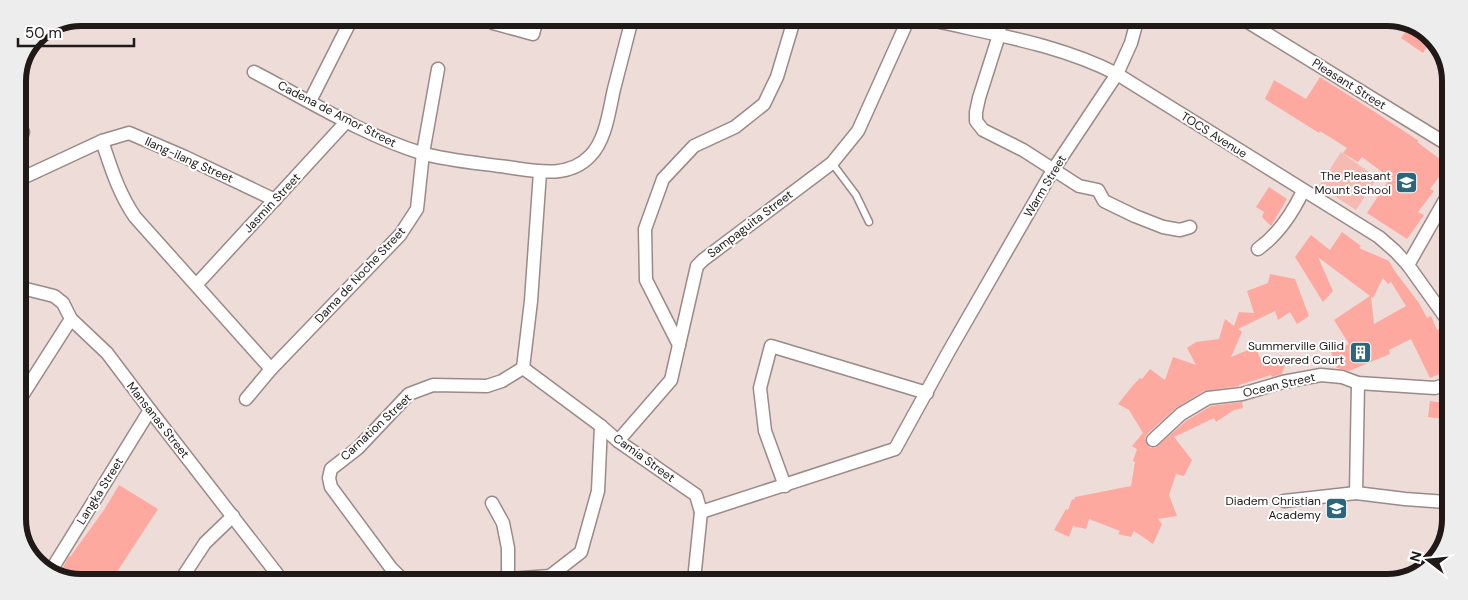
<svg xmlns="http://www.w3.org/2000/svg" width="1468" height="600" font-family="'DM Sans',sans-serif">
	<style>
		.green { fill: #f7bab3 }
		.building { fill: #fea9a0; fill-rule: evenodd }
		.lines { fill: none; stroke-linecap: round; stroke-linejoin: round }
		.lane-casing { stroke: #9a8a88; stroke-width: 9 }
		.street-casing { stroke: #9a8a88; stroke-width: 15 }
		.lane { stroke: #fff; stroke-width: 6 }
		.street { stroke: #fff; stroke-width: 12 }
		.labels { text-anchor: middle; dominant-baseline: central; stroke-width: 4; stroke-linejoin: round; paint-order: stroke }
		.street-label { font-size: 12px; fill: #1f1918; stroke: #fff }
		.poi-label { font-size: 12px; fill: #1f1918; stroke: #fff; text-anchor: end }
		.rim { fill: none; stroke: #1f1918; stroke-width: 6 }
	</style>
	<rect width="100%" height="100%" fill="#eedcd9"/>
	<path class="green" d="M1341 152 1377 178 1356 210 1319 186Z"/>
	<g class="building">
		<path d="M1412 23 1432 39 1423 53 1401 38Z"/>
		<path d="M1320 77 1375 112 1419 141 1417 142 1448 165 1430 189 1434 191 1418 212 1424 215 1407 239 1367 213 1390 178 1362 157 1358 162 1343 153 1347 148 1320 131 1319 133 1265 99 1274 80 1306 99Z"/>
		<path d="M1269 187 1287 199 1271 226 1262 217 1264 212 1256 207Z"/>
		<path d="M1342 232 1361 246 1359 248 1389 261 1394 270 1419 303 1427 318 1431 316 1437 330 1440 328 1448 342 1447 371 1430 378 1411 339 1389 350 1390 354 1349 371 1337 368 1331 352 1349 344 1334 320 1370 296 1318 257 1333 291 1323 302 1295 257 1311 235 1330 250ZM1383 278 1388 284 1391 282 1406 306 1374 324 1371 296 1373 298Z"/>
		<path d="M1270 274 1295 279 1309 316 1297 324 1290 312 1278 320 1275 311 1238 329 1242 332 1231 357 1255 347 1263 364 1282 355 1285 365 1282 374 1272 377 1271 375 1239 385V386L1204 391 1176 408 1147 434 1145 438 1147 445 1151 448H1155L1186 421 1211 406 1242 402 1243 408 1234 410 1216 422 1214 418 1174 437 1192 460 1184 476 1176 474 1169 495 1177 516 1158 519 1162 524 1153 544 1134 531 1131 537 1118 534 1120 531 1089 519 1086 529 1073 526 1069 537 1054 530 1066 509 1068 510 1072 499 1074 500 1075 497 1131 486 1135 462 1133 461 1137 449 1132 446 1143 433 1129 410 1118 404 1134 384 1140 378 1142 379 1150 369 1165 380 1173 357 1196 365 1187 348 1196 342 1219 339 1225 319 1234 326 1239 312 1254 313 1247 291 1268 283Z"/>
		<path d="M1430 401 1444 403 1443 419 1428 417Z"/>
		<path d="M119 485 158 509 113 578H57L69 556 70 557 104 510Z"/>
	</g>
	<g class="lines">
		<defs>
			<path id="lane" d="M832 163 856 195 869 222"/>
			<g id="street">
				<path d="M135 18 146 20"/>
				<path d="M491 19 493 23 533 34 537 19"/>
				<path d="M936 21C997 35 1060 45 1117 74L1379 237 1395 251 1408 265 1448 321"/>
				<path d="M1000 21 999 35 979 98 976 112V121L983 130 1023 150 1079 186 1098 190 1104 201 1135 216 1163 227 1180 230 1190 227"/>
				<path d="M1248 22 1450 146"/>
				<path d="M254 72C308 100 363 135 421 153 449 161 479 163 507 167 535 171 568 179 590 156 606 140 609 111 614 89 620 66 626 43 632 19"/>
				<path d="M310 101 352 18"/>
				<path d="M102 141C111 168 119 194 135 217L271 369"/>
				<path d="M18 144 23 132"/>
				<path d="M18 180 102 141 129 133 185 157 275 200"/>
				<path d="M1258 249C1279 234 1292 214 1303 191"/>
				<path d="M1408 265 1449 193"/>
				<path d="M197 284 347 121"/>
				<path d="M18 287 54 296 63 303 71 319 107 353 150 410 281 579"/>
				<path d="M679 345 646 280 645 229 663 179 694 146 735 127 764 104 777 77 794 20"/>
				<path d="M523 368 601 426 618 441 696 495 701 512 694 580"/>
				<path d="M523 368 531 301 540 172"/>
				<path d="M246 399 271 369 400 235 417 209 423 153 438 69"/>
				<path d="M18 402 71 319"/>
				<path d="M1153 440 1181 414 1208 398 1242 394 1283 382 1321 375 1342 377 1358 383 1435 388 1447 384"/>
				<path d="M618 441 671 380 697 266 703 260 832 163 858 131 908 20"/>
				<path d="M785 486 765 431 760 388 771 346 927 393"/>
				<path d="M1356 493 1358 383"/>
				<path d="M1284 501 1356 493 1405 499 1446 502"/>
				<path d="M492 503 503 523 508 548V579"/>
				<path d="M701 512 895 449 949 351 1053 170 1117 74 1131 43 1137 21"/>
				<path d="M50 572 150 410"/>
				<path d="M182 578 205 543 233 516"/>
				<path d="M402 579 391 568 331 487 329 478 331 469 358 448 409 394 433 385 487 386 502 381 523 368"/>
				<path d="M509 579 550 576 581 552 598 491 601 426"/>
			</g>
		</defs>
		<use href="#lane" class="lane-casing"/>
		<use href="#street" class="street-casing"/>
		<use href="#lane" class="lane"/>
		<use href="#street" class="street"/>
	</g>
	<defs>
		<symbol id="school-square" viewBox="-11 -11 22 22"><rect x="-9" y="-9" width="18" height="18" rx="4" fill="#2a677e" stroke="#fff"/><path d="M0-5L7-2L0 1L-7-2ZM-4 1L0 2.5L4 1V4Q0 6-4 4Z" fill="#fff"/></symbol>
		<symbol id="building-square" viewBox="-11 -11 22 22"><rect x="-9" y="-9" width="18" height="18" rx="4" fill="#2a677e" stroke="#fff"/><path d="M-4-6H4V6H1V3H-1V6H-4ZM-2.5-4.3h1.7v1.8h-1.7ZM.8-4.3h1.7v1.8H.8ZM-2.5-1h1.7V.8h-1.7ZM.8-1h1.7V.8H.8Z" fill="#fff"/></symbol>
	</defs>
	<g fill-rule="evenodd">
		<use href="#school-square" x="1394" y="170" width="25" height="25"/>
		<use href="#building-square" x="1348" y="340" width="25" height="25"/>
		<use href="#school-square" x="1324" y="496" width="25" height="25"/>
	</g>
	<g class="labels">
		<g class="street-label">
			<text transform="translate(1349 84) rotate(32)">Pleasant Street</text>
			<text transform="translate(337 114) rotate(27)">Cadena de Amor Street</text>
			<text transform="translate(1214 135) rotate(32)">TOCS Avenue</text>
			<text transform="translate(189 160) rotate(24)">Ilang-ilang Street</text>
			<text transform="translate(1045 186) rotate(-59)">Warm Street</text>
			<text transform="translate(272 203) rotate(-47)">Jasmin Street</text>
			<text transform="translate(750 224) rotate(-37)">Sampaguita Street</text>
			<text transform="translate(360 275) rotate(-47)">Dama de Noche Street</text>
			<text transform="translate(1279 385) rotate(-13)">Ocean Street</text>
			<text transform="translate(158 420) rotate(52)">Mansanas Street</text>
			<text transform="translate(376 427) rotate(-43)">Carnation Street</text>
			<text transform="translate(644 458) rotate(36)">Camia Street</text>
			<text transform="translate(100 491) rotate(-58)">Langka Street</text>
		</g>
		<g class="poi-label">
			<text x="1391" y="176">The Pleasant<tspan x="1391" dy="14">Mount School</tspan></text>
			<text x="1344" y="346">Summerville Gilid<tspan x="1344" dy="14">Covered Court</tspan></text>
			<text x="1321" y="501">Diadem Christian<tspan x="1321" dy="14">Academy</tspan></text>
		</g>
	</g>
	<path d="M0 0H1468V600H0ZM81 26H1387A55 55 0 0 1 1442 81V519A55 55 0 0 1 1387 574H81A55 55 0 0 1 26 519V81A55 55 0 0 1 81 26Z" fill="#ededed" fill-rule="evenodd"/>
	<path class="rim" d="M81 26H1387A55 55 0 0 1 1442 81V519A55 55 0 0 1 1387 574H81A55 55 0 0 1 26 519V81A55 55 0 0 1 81 26Z"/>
	<g transform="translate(1428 560) rotate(286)" stroke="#ffffff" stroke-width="4" paint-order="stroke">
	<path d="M0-4L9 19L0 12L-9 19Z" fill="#1f1918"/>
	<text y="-8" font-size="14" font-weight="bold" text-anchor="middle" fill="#1f1918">N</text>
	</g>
	<path d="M18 38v8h116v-8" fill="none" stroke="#1f1918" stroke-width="2.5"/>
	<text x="25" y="38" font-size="15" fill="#1f1918" stroke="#ffffff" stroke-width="4" paint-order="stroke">50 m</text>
</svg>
